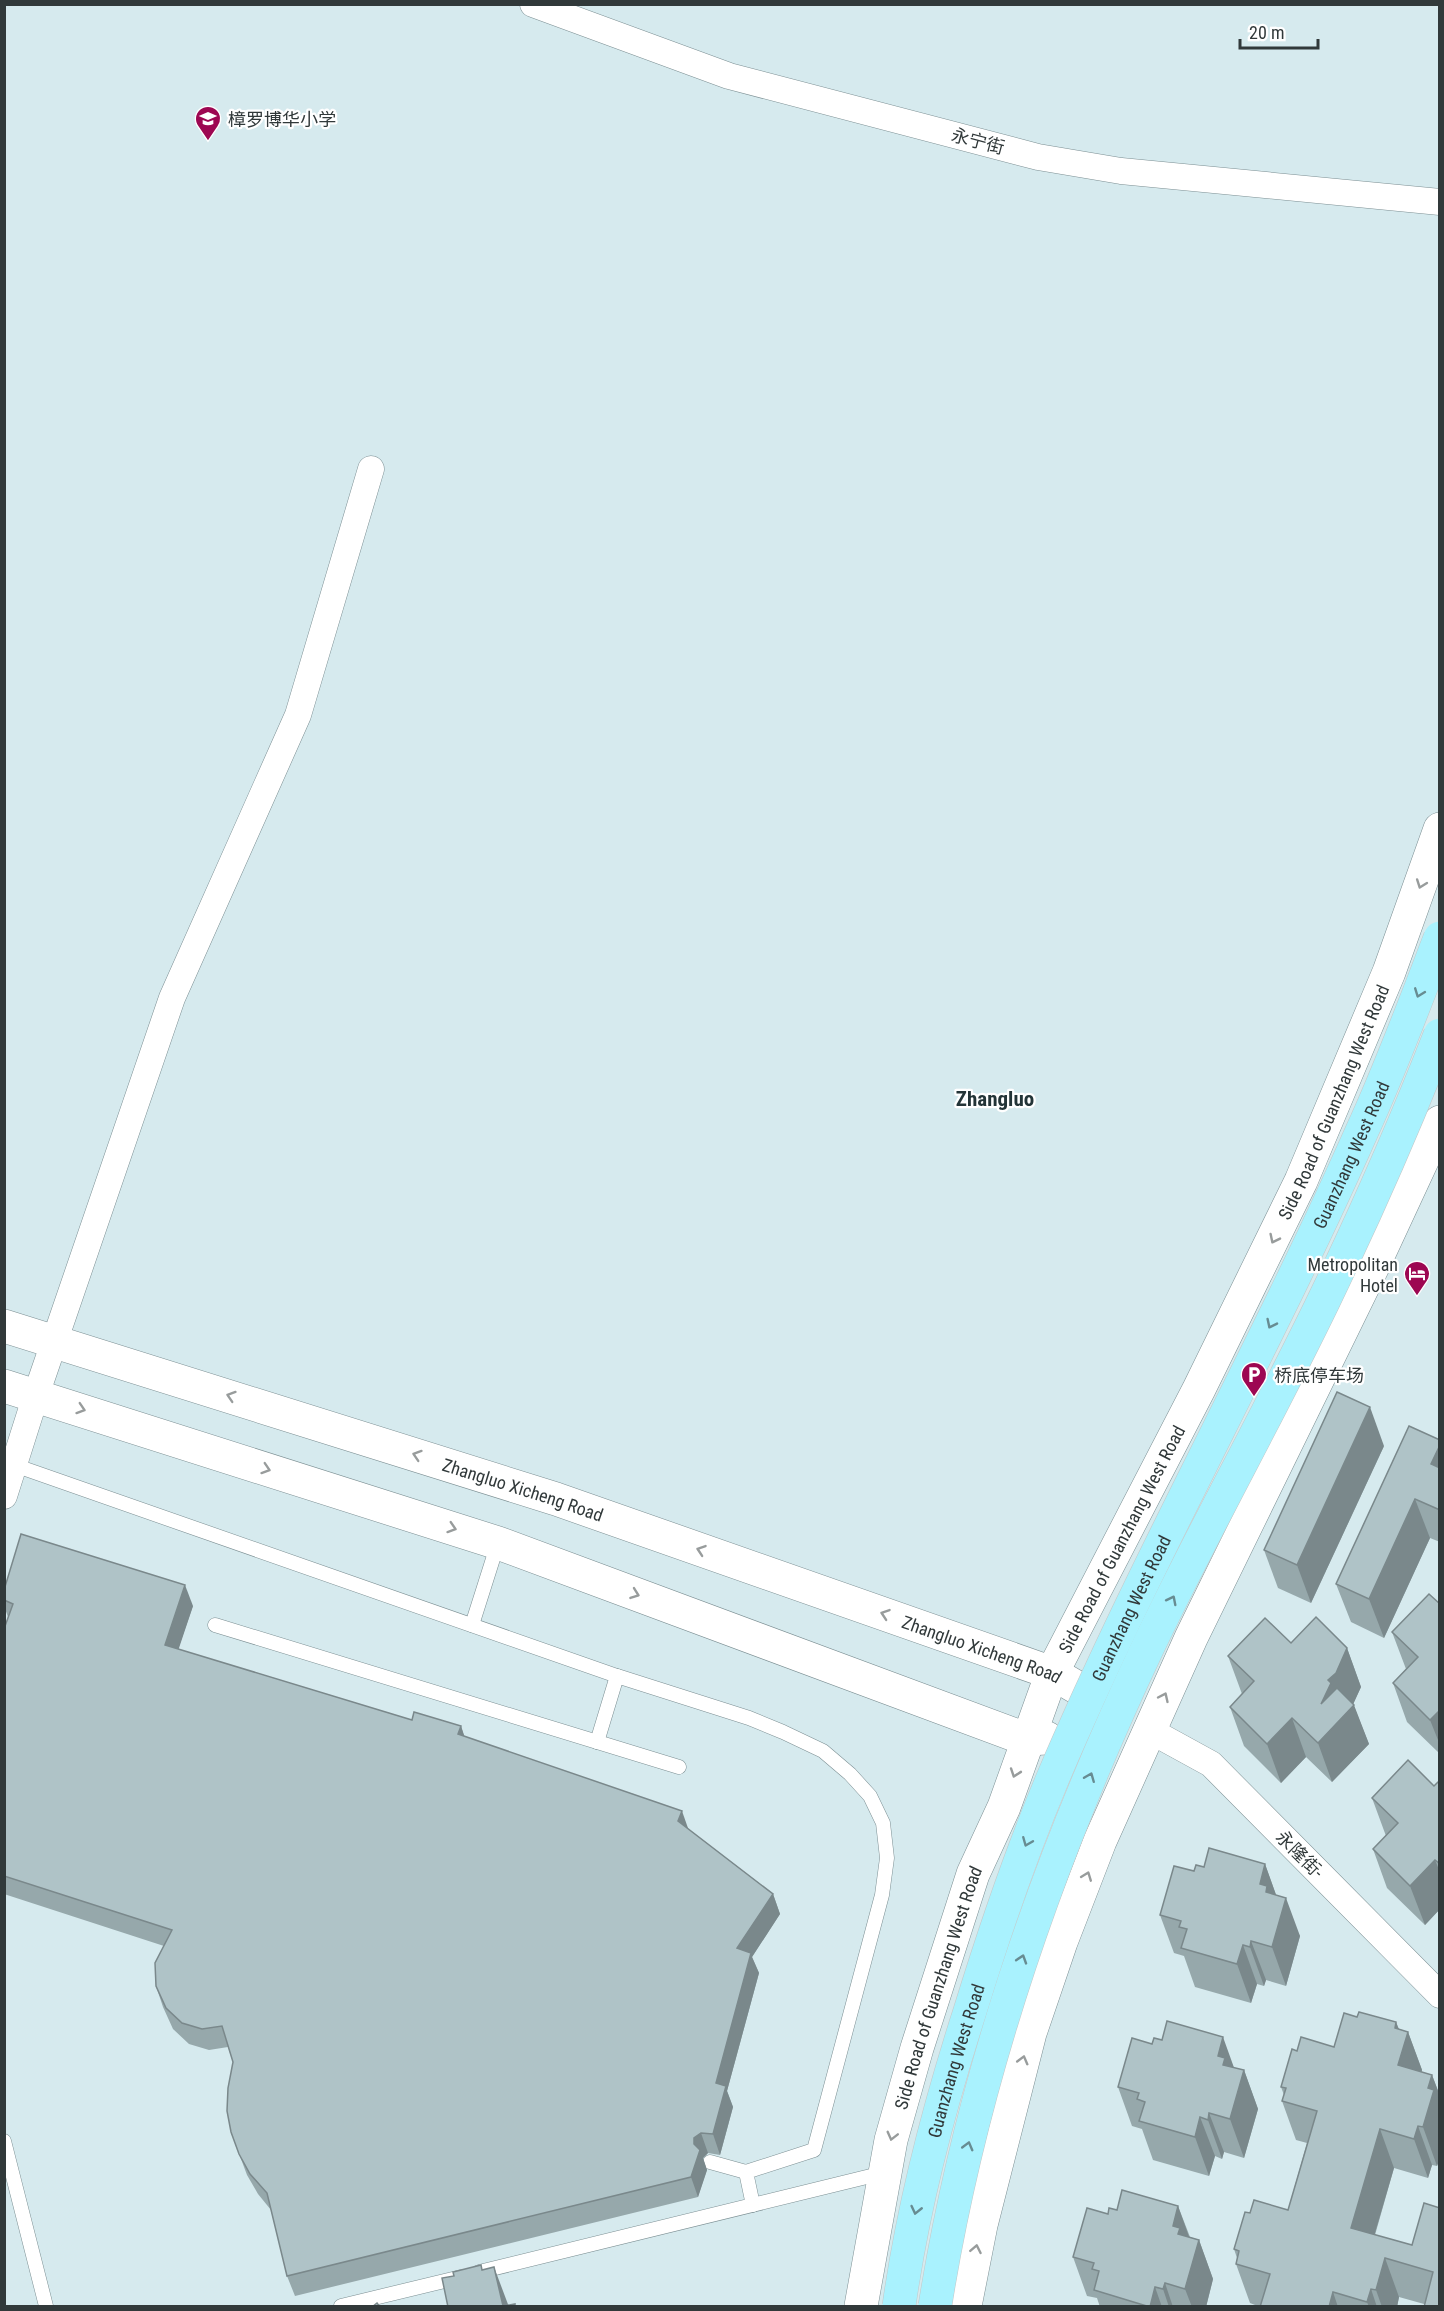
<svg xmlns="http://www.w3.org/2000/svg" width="1444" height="2311" font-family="'Roboto Condensed','Noto Sans SC',sans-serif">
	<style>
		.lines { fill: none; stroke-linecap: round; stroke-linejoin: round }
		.service-casing { stroke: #7c8f93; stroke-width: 15 }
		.minor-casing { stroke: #7c8f93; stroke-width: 27 }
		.secondary-casing { stroke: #7c8f93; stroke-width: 34 }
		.service { stroke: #fff; stroke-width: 14 }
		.minor { stroke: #fff; stroke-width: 26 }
		.secondary { stroke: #fff; stroke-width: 33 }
		.primary-bridge-casing { stroke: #c5c8c8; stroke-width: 34; stroke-linecap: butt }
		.primary-bridge { stroke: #a9f2fe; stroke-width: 33 }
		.wall { fill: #96a8ab }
		.shaded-wall { fill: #7a888b }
		.building { fill: #afc3c7; stroke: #7a888b; stroke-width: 1.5 }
		.oneway { stroke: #989c9c }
		.oneway2 { stroke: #678c92 }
		.labels { text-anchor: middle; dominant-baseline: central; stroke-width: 4.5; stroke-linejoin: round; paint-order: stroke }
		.poi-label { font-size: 18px; fill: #31393a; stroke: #fff; text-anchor: start }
		.street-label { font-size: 18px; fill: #31393a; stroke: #fff }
		.quarter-label { font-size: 21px; font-weight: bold; fill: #233437; stroke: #fff }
	</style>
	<rect width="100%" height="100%" fill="#d6eaee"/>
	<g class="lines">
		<defs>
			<g id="service">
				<path d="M14 1465 617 1676"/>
				<path d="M215 1625 679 1767"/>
				<path d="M472 1625 498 1543"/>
				<path d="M597 1742 617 1676 749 1718 783 1732 823 1751 850 1774 870 1796 883 1823 887 1858 882 1895 814 2150 746 2172 753 2205"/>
				<path d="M4 2141 46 2306"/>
				<path d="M710 2162 746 2172"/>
				<path d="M479 2272 883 2173"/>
				<path d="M341 2306 461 2277"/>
			</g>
			<g id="minor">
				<path d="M533 4 729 76 1038 157 1121 171 1440 202"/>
				<path d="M4 1496 36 1395 172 998 298 715 371 469"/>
				<path d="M1149 1730 1211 1764 1440 1995"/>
			</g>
			<g id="secondary">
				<path id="s1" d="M4 1326 556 1499 1052 1673 1114 1709"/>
				<path d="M4 1386 498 1543 1026 1739 1047 1738"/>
				<path id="s2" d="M861 2306 891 2140 917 2048 973 1874 1004 1807 1052 1673 1199 1389 1301 1181 1389 972 1440 829"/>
				<path d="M965 2306 981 2225 1030 2033 1061 1942 1100 1841 1191 1638 1375 1262 1440 1122"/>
			</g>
		</defs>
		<use href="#service" class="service-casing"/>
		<use href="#minor" class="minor-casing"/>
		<use href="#secondary" class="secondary-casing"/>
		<use href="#service" class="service"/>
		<use href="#minor" class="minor"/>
		<use href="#secondary" class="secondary"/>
		<defs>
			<g id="primary-bridge">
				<path id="s3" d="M899 2306C913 2206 939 2107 970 2011 994 1933 1020 1856 1052 1780 1146 1559 1265 1350 1362 1131 1391 1068 1415 1003 1440 938"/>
				<path d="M935 2306C971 2080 1048 1859 1146 1651 1202 1533 1267 1418 1324 1300 1366 1213 1405 1125 1440 1035"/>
			</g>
		</defs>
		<use href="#primary-bridge" class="primary-bridge-casing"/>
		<use href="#primary-bridge" class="primary-bridge"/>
	</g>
	<g class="wall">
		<path d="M1440 1440V1542L1430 1538 1384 1638 1351 1622 1336 1584Z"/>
		<path d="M1384 1446 1311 1603 1278 1588 1264 1550Z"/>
		<path d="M4 1590 193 1606 178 1649 412 1720 461 1726 464 1736 688 1829 773 1894 780 1914 752 1957 759 1973 727 2091 733 2107 720 2155 708 2153 703 2158 707 2170 698 2197 295 2296 287 2276 271 2210 258 2194 247 2175 231 2132 233 2062 228 2047 209 2050 189 2044 173 2029 163 2007 156 1986 164 1946 4 1894V1629L8 1617 4 1606Z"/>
		<path d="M1440 1604V1754L1407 1722 1393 1683 1406 1669 1392 1632Z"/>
		<path d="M1291 1643 1347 1648 1361 1687 1353 1704 1369 1744 1332 1782 1306 1757 1281 1783 1244 1746 1230 1707 1242 1694 1228 1656Z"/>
		<path d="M1440 1780V1909L1425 1925 1387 1888 1373 1849 1386 1836 1372 1798 1434 1786Z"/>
		<path d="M1265 1864 1276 1895 1300 1936 1286 1986 1266 1980 1264 1986 1257 1984 1251 2003 1195 1987 1184 1956 1174 1953 1160 1915 1194 1871 1204 1867Z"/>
		<path d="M1357 2017 1396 2022 1399 2029 1408 2032 1422 2070 1421 2072 1432 2075 1440 2096V2158L1437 2166 1432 2165 1428 2178 1394 2168 1375 2235 1412 2245 1424 2203 1440 2307 1424 2304 1399 2297 1397 2307H1260L1250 2303 1236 2264 1237 2258 1234 2249 1250 2213 1288 2210 1307 2143 1296 2140 1282 2101 1284 2095 1281 2087 1297 2051 1334 2047Z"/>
		<path d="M1162 2040 1234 2068 1244 2070 1258 2109 1244 2158 1224 2152 1222 2159 1215 2156 1209 2176 1153 2160 1142 2129 1132 2126 1118 2087 1152 2044Z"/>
		<path d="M1178 2206 1190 2237 1199 2240 1213 2279 1206 2307H1100L1097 2298 1087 2296 1073 2257 1108 2214 1117 2210Z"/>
	</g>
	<g class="shaded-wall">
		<path d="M1370 1407 1384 1446 1311 1603 1297 1565Z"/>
		<path d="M1440 1445V1487L1431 1464Z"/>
		<path d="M1415 1499 1430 1538 1384 1638 1369 1599Z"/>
		<path d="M185 1585 193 1606 173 1666 165 1645Z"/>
		<path d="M1347 1648 1361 1687 1351 1709 1354 1705 1369 1744 1332 1782 1318 1743 1321 1704 1328 1680Z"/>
		<path d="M1440 1710V1745L1430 1720Z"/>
		<path d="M1292 1718 1306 1757 1281 1783 1267 1744Z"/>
		<path d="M461 1726 468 1747 458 1734Z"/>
		<path d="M682 1811 689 1831 678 1821Z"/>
		<path d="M1435 1860 1440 1872V1909L1425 1925 1410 1886Z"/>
		<path d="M1265 1864 1279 1903 1286 1898 1300 1936 1286 1986 1272 1947 1260 1884Z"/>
		<path d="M773 1894 780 1914 752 1957 759 1973 727 2091 733 2107 720 2155 713 2134 716 2083 737 1948Z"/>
		<path d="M1251 1941 1266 1980 1264 1986 1250 1947Z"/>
		<path d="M1243 1945 1257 1984 1251 2003 1237 1964Z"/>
		<path d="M1396 2022 1404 2044 1408 2032 1422 2070 1412 2104 1398 2065 1395 2028Z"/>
		<path d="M1223 2037 1237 2076 1244 2070 1258 2109 1244 2158 1230 2119 1218 2056Z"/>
		<path d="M1432 2075 1440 2096V2158L1437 2166 1423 2127 1428 2088Z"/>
		<path d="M1209 2113 1224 2152 1222 2159 1208 2120Z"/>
		<path d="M1200 2117 1215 2156 1209 2176 1195 2137Z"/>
		<path d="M1418 2126 1432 2165 1428 2178 1414 2139Z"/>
		<path d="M1380 2129 1394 2168 1365 2267 1351 2228Z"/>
		<path d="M701 2133 708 2153 703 2158 707 2170 698 2197 691 2177 694 2138Z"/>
		<path d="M1178 2206 1192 2245 1199 2240 1213 2279 1206 2307H1192L1185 2289 1173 2226Z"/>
		<path d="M1385 2258 1399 2297 1397 2307H1382L1376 2290Z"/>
		<path d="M494 2267 509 2307 503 2306Z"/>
		<path d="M1165 2283 1173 2307H1169L1163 2289Z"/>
		<path d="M1155 2287 1162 2307H1150Z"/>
		<path d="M1371 2289 1377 2307H1369L1367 2302Z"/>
		<path d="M1333 2292 1338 2307H1329Z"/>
	</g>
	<g class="building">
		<path d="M1337 1392 1370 1407 1297 1565 1264 1550Z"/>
		<path d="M1409 1426 1440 1440V1445L1431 1464 1440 1468V1510L1415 1499 1369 1599 1336 1584Z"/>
		<path d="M21 1534 185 1585 165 1645 412 1720 414 1712 461 1726 458 1734 682 1811 678 1821 773 1894 737 1948 751 1953 716 2083 726 2086 713 2134 701 2133 694 2138V2144L700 2150 691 2177 287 2276 267 2193 250 2174 239 2154 231 2132 227 2111 228 2088 233 2062 222 2026 202 2029 182 2023 166 2008 156 1986 155 1963 172 1930 4 1876V1629L13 1604 4 1600V1590Z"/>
		<path d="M1429 1594 1440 1604V1710L1430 1720 1393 1683 1418 1657 1392 1632Z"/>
		<path d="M1316 1617 1347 1648 1336 1673 1328 1680 1331 1683 1321 1704 1337 1688 1354 1705 1318 1743 1292 1718 1267 1744 1230 1707 1254 1681 1228 1656 1265 1618 1291 1643Z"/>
		<path d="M1408 1760 1434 1786 1440 1780V1864L1435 1860 1410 1886 1373 1849 1398 1823 1372 1798Z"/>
		<path d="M1209 1848 1265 1864 1260 1884 1267 1886 1266 1892 1286 1898 1272 1947 1251 1941 1250 1947 1243 1945 1237 1964 1181 1948 1187 1929 1179 1927 1181 1921 1160 1915 1174 1866 1194 1871 1196 1865 1204 1867Z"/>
		<path d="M1359 2012 1396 2022 1395 2028 1408 2032 1398 2065 1432 2075 1428 2088 1434 2090 1423 2127 1418 2126 1414 2139 1380 2129 1351 2228 1412 2245 1424 2203 1440 2208V2307H1424L1433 2272 1385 2258 1376 2290 1371 2289 1367 2302 1333 2292 1329 2307H1260L1270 2274 1236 2264 1239 2251 1234 2249 1245 2212 1250 2213 1254 2200 1288 2210 1298 2176 1317 2111 1282 2101 1286 2088 1281 2087 1292 2049 1297 2051 1301 2037 1334 2047 1344 2013 1357 2017Z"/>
		<path d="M1167 2021 1223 2037 1218 2056 1225 2058 1223 2065 1244 2070 1230 2119 1209 2113 1208 2120 1200 2117 1195 2137 1139 2121 1145 2102 1137 2099 1139 2093 1118 2087 1132 2038 1152 2044 1154 2038 1162 2040Z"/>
		<path d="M1122 2190 1178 2206 1173 2226 1180 2228 1178 2234 1199 2240 1185 2289 1165 2283 1163 2289 1155 2287 1150 2307 1094 2290 1099 2271 1092 2269 1094 2263 1073 2257 1087 2208 1108 2214 1109 2208 1117 2210Z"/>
		<path d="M481 2265 482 2270 494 2267 503 2306 515 2304V2307H448L442 2278 454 2276 453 2272Z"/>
		<path d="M377 2303 380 2307H372Z"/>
	</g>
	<defs><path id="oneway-chevron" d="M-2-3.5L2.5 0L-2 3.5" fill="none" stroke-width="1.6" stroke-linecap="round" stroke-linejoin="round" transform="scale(1.5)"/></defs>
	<g class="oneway">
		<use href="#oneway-chevron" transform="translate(1421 884) rotate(110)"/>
		<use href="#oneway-chevron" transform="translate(1274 1239) rotate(116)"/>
		<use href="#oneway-chevron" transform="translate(231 1396) rotate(-162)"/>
		<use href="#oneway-chevron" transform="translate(81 1409) rotate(18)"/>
		<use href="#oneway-chevron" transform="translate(417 1455) rotate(-162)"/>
		<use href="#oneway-chevron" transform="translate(266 1469) rotate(18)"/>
		<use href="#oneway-chevron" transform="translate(452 1528) rotate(18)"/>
		<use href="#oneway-chevron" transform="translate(701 1550) rotate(-161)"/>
		<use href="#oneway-chevron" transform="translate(635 1594) rotate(20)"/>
		<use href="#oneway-chevron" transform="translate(885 1614) rotate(-161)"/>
		<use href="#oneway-chevron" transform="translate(1164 1697) rotate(-65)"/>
		<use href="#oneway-chevron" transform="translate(1015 1773) rotate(109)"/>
		<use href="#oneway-chevron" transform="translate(1087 1876) rotate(-69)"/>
		<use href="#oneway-chevron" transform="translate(1023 2060) rotate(-75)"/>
		<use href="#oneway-chevron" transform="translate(892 2136) rotate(104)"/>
		<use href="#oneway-chevron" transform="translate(976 2249) rotate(-79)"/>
	</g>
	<g class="oneway2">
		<use href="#oneway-chevron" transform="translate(1419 993) rotate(111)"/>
		<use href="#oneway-chevron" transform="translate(1271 1324) rotate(116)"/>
		<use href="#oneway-chevron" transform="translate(1172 1600) rotate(-63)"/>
		<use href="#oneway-chevron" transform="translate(1090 1777) rotate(-68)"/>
		<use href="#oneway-chevron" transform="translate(1027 1842) rotate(112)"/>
		<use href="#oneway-chevron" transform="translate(1022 1959) rotate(-72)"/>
		<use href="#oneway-chevron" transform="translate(968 2146) rotate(-75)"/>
		<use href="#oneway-chevron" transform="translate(916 2210) rotate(103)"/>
	</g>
	<defs>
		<symbol id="school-pin" viewBox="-11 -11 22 30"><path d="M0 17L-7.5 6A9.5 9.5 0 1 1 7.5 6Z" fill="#9d0752" stroke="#fff"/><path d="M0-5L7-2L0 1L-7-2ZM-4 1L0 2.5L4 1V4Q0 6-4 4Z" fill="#fff"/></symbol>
		<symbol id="hotel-pin" viewBox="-11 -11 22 30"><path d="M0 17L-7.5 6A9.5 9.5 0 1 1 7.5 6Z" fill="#9d0752" stroke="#fff"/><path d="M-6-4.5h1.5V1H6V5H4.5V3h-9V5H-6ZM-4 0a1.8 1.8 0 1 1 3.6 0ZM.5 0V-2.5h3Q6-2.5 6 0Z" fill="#fff"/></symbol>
		<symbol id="parking-pin" viewBox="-11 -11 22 30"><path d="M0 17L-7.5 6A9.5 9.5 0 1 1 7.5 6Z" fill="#9d0752" stroke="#fff"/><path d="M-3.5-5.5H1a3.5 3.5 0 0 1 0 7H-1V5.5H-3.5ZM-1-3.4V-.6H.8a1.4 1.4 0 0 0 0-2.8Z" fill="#fff"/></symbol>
	</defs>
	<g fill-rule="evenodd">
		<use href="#school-pin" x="193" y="104" width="30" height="40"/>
		<use href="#hotel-pin" x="1402" y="1259" width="30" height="40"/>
		<use href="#parking-pin" x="1239" y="1360" width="30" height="40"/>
	</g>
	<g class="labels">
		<g class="poi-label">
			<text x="228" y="119">樟罗博华小学</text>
			<text x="1398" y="1264" text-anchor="end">Metropolitan<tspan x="1398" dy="21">Hotel</tspan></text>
			<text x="1274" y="1375">桥底停车场</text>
		</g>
		<g class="street-label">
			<text transform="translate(978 141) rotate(15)">永宁街</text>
			<text stroke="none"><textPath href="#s2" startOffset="1300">Side Road of Guanzhang West Road</textPath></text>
			<text stroke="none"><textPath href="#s3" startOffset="1242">Guanzhang West Road</textPath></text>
			<text stroke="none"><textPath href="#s1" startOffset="544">Zhangluo Xicheng Road</textPath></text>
			<text stroke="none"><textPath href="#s2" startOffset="814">Side Road of Guanzhang West Road</textPath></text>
			<text stroke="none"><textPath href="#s3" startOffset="738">Guanzhang West Road</textPath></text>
			<text stroke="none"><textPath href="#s1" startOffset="1030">Zhangluo Xicheng Road</textPath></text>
			<text transform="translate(1300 1854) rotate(45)">永隆街-</text>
			<text stroke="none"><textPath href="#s2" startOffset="328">Side Road of Guanzhang West Road</textPath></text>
			<text stroke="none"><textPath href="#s3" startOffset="252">Guanzhang West Road</textPath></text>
		</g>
		<g class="quarter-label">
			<text x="995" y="1099">Zhangluo</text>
		</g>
	</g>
	<rect width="1444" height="2311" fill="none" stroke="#31393a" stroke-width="12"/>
	<path d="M1240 39v9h78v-9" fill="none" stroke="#31393a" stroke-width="3"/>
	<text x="1249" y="39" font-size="18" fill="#31393a" stroke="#ffffff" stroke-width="4.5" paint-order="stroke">20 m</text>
</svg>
